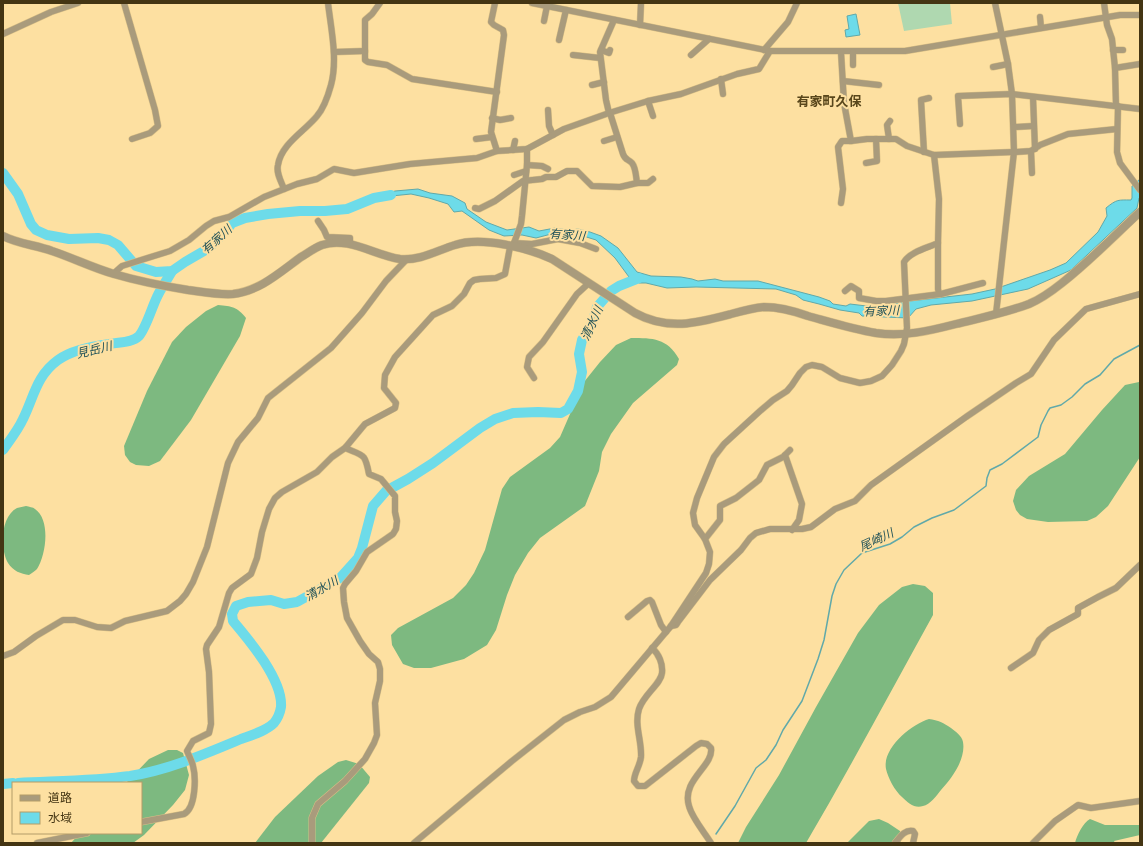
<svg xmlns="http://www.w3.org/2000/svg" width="1143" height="846" font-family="Barlow,'Noto Sans JP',sans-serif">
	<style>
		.green { fill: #afd8b0 }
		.forest { fill: #7db980 }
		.water { fill: #6ddbe9; stroke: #61a9a9 }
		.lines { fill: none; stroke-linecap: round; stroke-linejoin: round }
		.stream { stroke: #61a9a9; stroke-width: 1.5 }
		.river { stroke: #6ddbe9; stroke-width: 10 }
		.minor-casing { stroke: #d8be85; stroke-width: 7 }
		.tertiary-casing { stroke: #d8be85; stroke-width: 9 }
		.minor { stroke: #a99b7c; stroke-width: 6 }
		.tertiary { stroke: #a99b7c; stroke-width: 8 }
		.labels { text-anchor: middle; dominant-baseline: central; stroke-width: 4; stroke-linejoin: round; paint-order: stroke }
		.water-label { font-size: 12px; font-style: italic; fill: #215258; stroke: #fde0a1 }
		.quarter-label { font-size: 13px; font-weight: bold; fill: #58461b; stroke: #fde0a1 }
	</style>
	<rect width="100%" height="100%" fill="#fde0a1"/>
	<path class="green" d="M898 3H950L952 24 904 31Z"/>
	<g class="forest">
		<path d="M218 305C232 306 237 307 246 318L240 336 191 420 160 461 149 466 136 465 130 462 125 455 124 446 147 391 172 342 186 327 206 311Z"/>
		<path d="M631 338C653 338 667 338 679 359L677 365 633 403 611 434 602 452 599 471 585 506 540 538 528 553 515 575 507 595 496 630 487 645 464 659 431 668H414L403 664 392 645 391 635 398 628 453 598 466 585 474 573 485 550 502 489 510 477 550 448 560 437 584 382 600 362 616 345Z"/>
		<path d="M1139 382H1140V457L1108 506 1096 517 1087 521 1048 522 1027 519 1020 515 1016 510 1013 501 1016 490 1029 476 1065 454 1102 410 1125 385Z"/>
		<path d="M26 506C29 507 33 507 35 509 51 520 46 555 37 569 35 571 32 573 29 575 21 574 13 571 8 563 0 549 0 517 17 508 20 507 23 507 26 506Z"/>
		<path d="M913 584 925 586 933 593V615C891 691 850 768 806 843H738L746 827 779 775 816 707 858 633 879 605 902 587Z"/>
		<path d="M929 719C938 720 944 723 951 728 956 732 962 736 963 742 966 759 952 778 941 790 937 795 930 805 923 806 915 809 908 803 902 797 895 791 888 778 886 769 882 748 912 724 929 719Z"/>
		<path d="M168 750H177L183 753 189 775 185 790 173 805 144 835 133 843H71L80 833H141V783H126L149 759Z"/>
		<path d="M346 760 359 764 370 777 369 783 321 843H255L275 817 318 776 338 762Z"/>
		<path d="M879 819 888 823 900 831 901 843H847L869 821Z"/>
		<path d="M1090 819 1105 825H1140V835L1114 841 1115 843H1075C1077 835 1083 823 1090 819Z"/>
	</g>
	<g class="water">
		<path d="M856 14 860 35 846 37 845 30 849 29 847 16Z"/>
		<path d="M1140 179V197L1139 198 1137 208 1071 270 1028 289 972 301 931 305 916 309 908 318 862 316 859 313 840 310 819 304 803 300 796 295 776 289 696 287 667 288 646 283H639L629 277 615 258 596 240 577 234 555 233 536 238 522 235 504 236 489 230 462 211 454 212 448 204 429 198 411 194 372 198 395 191 418 189 430 193 452 196 465 203 467 209 486 222 507 230 529 227 539 231 555 228 572 230 578 229 590 232 601 236 618 248 637 272 651 276 681 277 692 279 698 281 715 279 723 281H758L819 297 830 301 833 304 846 306 850 304 883 308 901 302 972 294 995 289 1050 270 1066 263 1098 232 1107 216 1106 208C1117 199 1118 200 1131 200L1132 198V186Z"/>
	</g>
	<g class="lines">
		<path class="stream" d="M716 834 735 806 756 768 766 760 776 745 783 730 802 701 818 659 824 640 832 596 836 584 844 570 862 553 890 544 902 537 914 527 932 518 954 510 986 486 987 478 990 470 1002 464 1038 437 1041 425 1048 411 1050 408 1061 405 1072 397 1085 384 1100 375 1114 359 1140 345"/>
		<g class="river">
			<path d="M3 173 18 194 31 224 36 230 47 235 69 239 98 238 109 240 118 245 136 266 156 272 172 271 185 262 209 248 226 231 232 223 245 218 268 214 300 211H325L347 209 374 198 391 195"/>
			<path d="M3 450C10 440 18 430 23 419 34 397 36 376 58 360 72 350 93 346 110 344 119 342 132 343 139 336 146 328 152 307 157 297 161 288 167 280 172 271"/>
			<path d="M18 783C55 781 93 781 130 776 168 770 205 754 241 739 252 735 266 731 274 723 278 718 280 713 281 707 283 680 249 640 233 621L232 614 236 606 248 602 271 600 284 604 297 602 340 578 358 558 362 548 373 506 386 491 408 479 433 463 480 428 495 419 513 413 538 412 561 413 568 409 578 391 582 372 579 354 582 340 592 324 597 307 611 291 619 286 639 278"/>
			<path d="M3 784 13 783"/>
		</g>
		<defs>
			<g id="minor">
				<path d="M124 3 155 110 158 126 150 133 132 139"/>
				<path d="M380 3 372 14 365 20V60L368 62 387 65 412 79 497 92"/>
				<path d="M495 3 491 22 494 25 503 30 504 35 491 132 497 151"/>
				<path d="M532 3 770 51H905L1120 15H1140"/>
				<path d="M995 3 1008 64 1012 94 1014 152 996 314"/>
				<path d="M1104 3 1107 25 1112 39 1115 68 1116 106"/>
				<path d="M1040 17 1041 27"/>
				<path d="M544 21 547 6"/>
				<path d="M640 25 641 3"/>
				<path d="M3 34 51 12 78 3"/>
				<path d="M559 40 566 10"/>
				<path d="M601 50 609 53 610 50"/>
				<path d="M764 50 788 22 797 3"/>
				<path d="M1113 50H1123"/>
				<path d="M334 52 365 51"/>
				<path d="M841 52 844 103 851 141 867 139H896L907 146 934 155 1014 152 1031 151 1040 145 1068 134 1117 129"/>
				<path d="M853 52V65"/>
				<path d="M573 55 600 58"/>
				<path d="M691 55 709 39"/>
				<path d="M993 67 1008 64"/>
				<path d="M1115 68 1140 64"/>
				<path d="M721 79 723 94"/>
				<path d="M843 81 879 85"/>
				<path d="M592 85 604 82"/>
				<path d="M1033 97 1035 149"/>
				<path d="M648 101 653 116"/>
				<path d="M1118 106 1117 152 1120 163 1140 190"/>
				<path d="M548 110 549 126 553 135"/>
				<path d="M609 113 606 100 600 52 614 20"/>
				<path d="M610 113 623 154C625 160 628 159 632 163 636 168 636 177 637 183"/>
				<path d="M492 118 500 120 511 118"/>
				<path d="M960 124 958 96 1012 94 1140 109"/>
				<path d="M1014 127 1033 126"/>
				<path d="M476 139 492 137"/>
				<path d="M889 139 887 125 890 121"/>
				<path d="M604 141 617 137"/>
				<path d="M513 150 515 141"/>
				<path d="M1031 151 1032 173"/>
				<path d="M924 152 921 100 929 98"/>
				<path d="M866 163 877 161 876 139"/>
				<path d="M527 165 542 166 548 169"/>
				<path d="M514 175 526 171"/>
				<path d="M284 189C281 181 276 173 278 165 281 144 305 131 317 116 324 108 328 96 331 85 338 59 331 29 328 3"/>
				<path d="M841 203 843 189 838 147 842 141H851"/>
				<path d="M475 208 479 209 495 201 523 181 542 179 546 177H556L567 171H577L592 186 620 187 637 183H648L653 179"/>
				<path d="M318 221 324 230 327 237 350 238V244"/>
				<path d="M514 243 532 244 558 239 580 243 596 249"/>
				<path d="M938 243V289L939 294"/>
				<path d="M113 274 122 266 170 251 189 240 206 226 214 221 229 217 264 197 297 184 317 179 334 169 354 173 410 164 477 158 497 151 527 149 564 129 609 113 648 101 681 94 737 74 759 69 770 51"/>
				<path d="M845 291 851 286 859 291V298L876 301H886L941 294 983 283"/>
				<path d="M534 378 527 367 529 357 543 342 577 294 589 283"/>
				<path d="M785 455 802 504 799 520 792 530"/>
				<path d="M705 539 720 520V506L736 498 759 480 767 465 783 457 790 450"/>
				<path d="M628 617 647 601 650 600 652 602 661 625 666 632"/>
				<path d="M671 626 676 625 678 622 710 580 741 550 750 538 756 533 770 529H802L811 527 835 509 855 501 871 485 966 417 1016 383 1031 374 1054 340 1086 309 1140 294"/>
				<path d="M652 648C659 654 663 664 662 673 661 684 644 694 639 709 634 725 642 741 641 757 640 766 634 773 634 781L638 786H645L696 746 701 743 707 744 711 748C714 766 681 780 689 806 692 818 705 833 711 843"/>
				<path d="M3 656 14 652 36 636 63 620H75L97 627 111 628 125 621 167 611 180 601 186 594 193 582 207 547 228 463 238 442 258 418 268 398 331 348 362 313 386 281 407 259"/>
				<path d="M1011 668 1033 653 1039 640 1049 630 1078 614V608L1098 597 1116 588 1140 565"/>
				<path d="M141 822 184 814C196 808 196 777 193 766 192 761 189 756 187 751L193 741 209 733 211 724 209 672 206 649 207 645 219 627 229 593 232 588 251 574 257 558 262 532 269 509 275 498 282 492 317 472 332 457 345 448 365 424 395 408 396 403 384 388 385 375 395 357 433 315 452 306 464 294 470 283 474 280 480 279 496 278 505 274 510 247 514 243 521 224 522 216 527 165V149"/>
				<path d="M37 843 87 833"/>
				<path d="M312 843V818L318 804 345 781 365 759 374 743 377 735 375 703 380 681V669L378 662 369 654 360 641 347 618 344 602 343 588 345 584 356 571 367 552 393 534 396 529 397 521 395 512V496L381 479 369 474C365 453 364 456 345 448"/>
				<path d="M414 843 512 761 564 720 580 712 595 707 611 697 671 626 706 573 709 564 710 552 705 539 695 525 693 513 697 498 714 457 724 444 760 411 773 400 787 391 792 385 800 373 806 367 812 365 822 367 840 378 860 383 871 381 882 376 892 365 901 351 904 344 907 328 904 262C910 252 927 248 938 243L939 199 934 155"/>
				<path d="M895 843C900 837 905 829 913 831L915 834 913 843"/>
				<path d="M1033 843 1055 821 1078 805 1091 808 1140 801"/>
			</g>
			<path id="tertiary" d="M3 236C18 244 36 245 52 251 73 258 93 268 114 274 138 281 163 286 188 290 203 292 218 295 233 294 260 291 280 272 301 257 308 253 314 248 322 245 348 236 374 255 400 259 420 261 438 250 455 245 482 236 528 248 552 259L635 313C668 331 697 323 731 314 742 311 753 308 764 307 779 307 794 311 808 316 830 322 853 329 876 333 903 337 929 331 956 324 980 318 1005 313 1029 304 1041 299 1052 291 1062 283 1090 261 1114 236 1140 212"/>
		</defs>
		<use href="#minor" class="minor-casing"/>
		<use href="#tertiary" class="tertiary-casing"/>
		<use href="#minor" class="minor"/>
		<use href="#tertiary" class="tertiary"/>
	</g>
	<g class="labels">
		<g class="water-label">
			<text transform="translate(567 234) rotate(4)">有家川</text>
			<text transform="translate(216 239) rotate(-42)">有家川</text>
			<text transform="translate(881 310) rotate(-2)">有家川</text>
			<text transform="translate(591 323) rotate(-65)">清水川</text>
			<text transform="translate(94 349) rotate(-13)">見岳川</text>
			<text transform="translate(876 539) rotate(-25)">尾崎川</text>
			<text transform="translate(321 588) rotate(-30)">清水川</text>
		</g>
		<g class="quarter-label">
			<text x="829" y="101">有家町久保</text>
		</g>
	</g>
	<rect width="1143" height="846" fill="none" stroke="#443513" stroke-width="8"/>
	<rect x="12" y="782" width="130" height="52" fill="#fde0a1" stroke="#b39c68"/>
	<rect x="20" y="795" width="20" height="6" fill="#a99b7c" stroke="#b39c68"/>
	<text x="48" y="802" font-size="12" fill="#443513">道路</text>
	<rect x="20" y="812" width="20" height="12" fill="#6ddbe9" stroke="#b39c68"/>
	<text x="48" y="822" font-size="12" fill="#443513">水域</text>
</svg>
